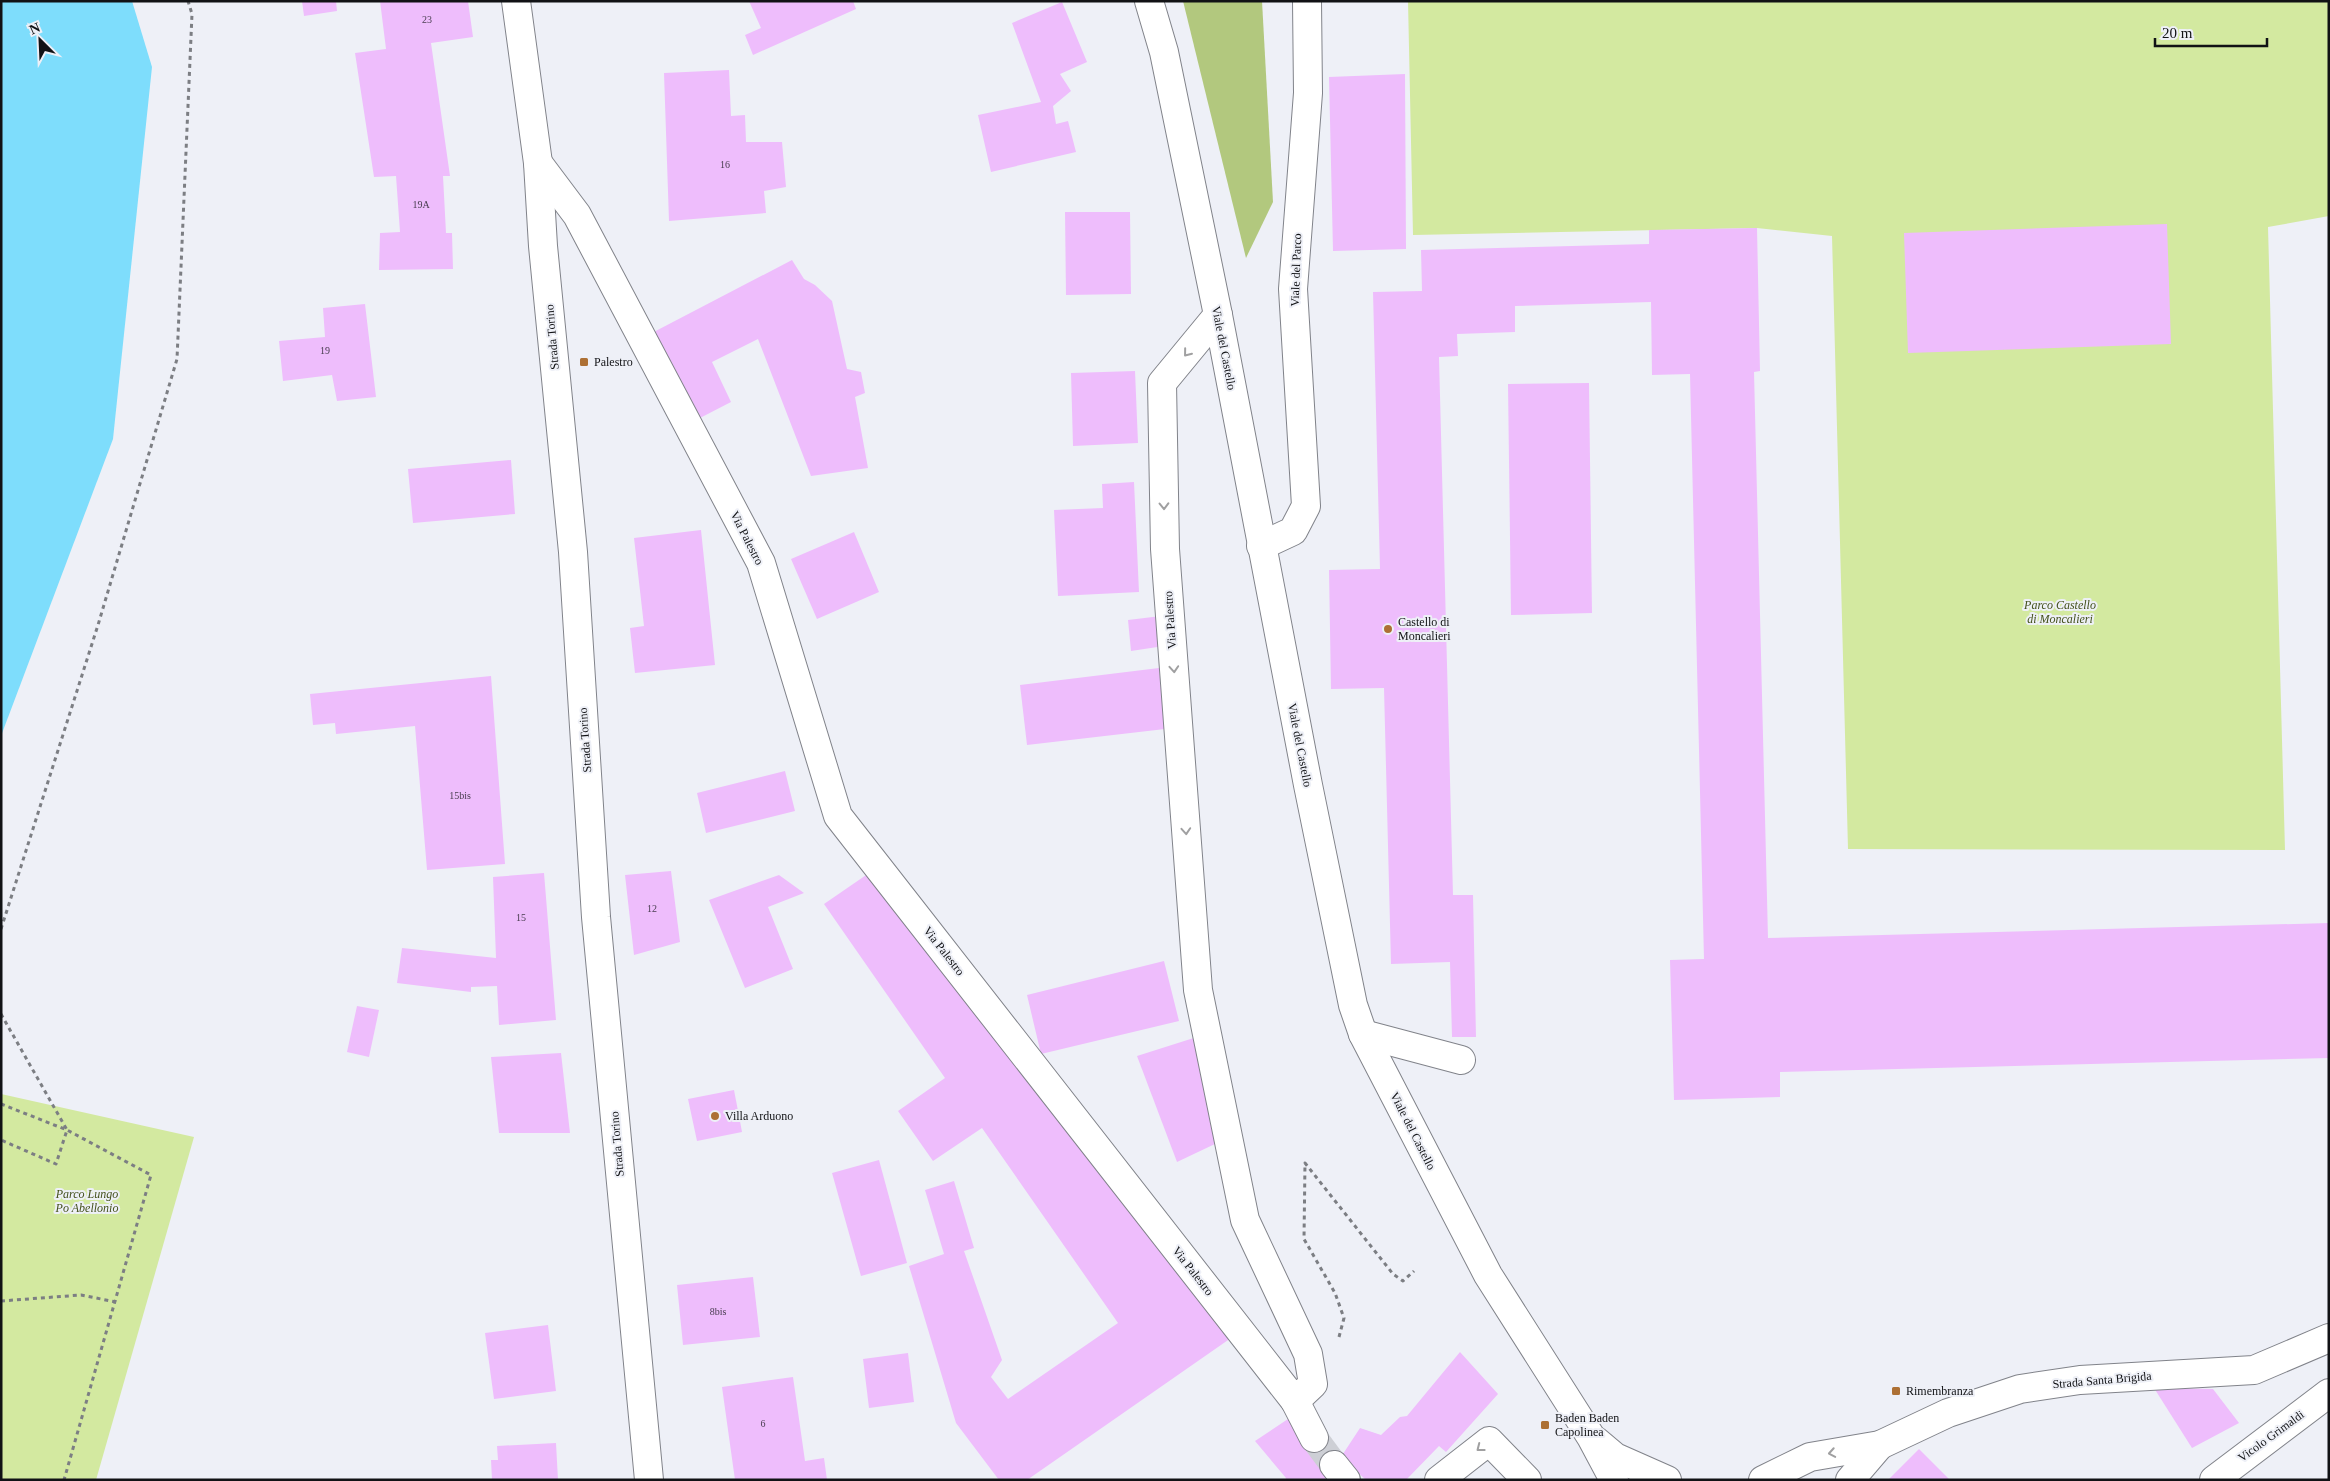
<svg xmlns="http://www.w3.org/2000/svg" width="2330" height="1481" font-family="Georgia,serif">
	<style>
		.green { fill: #d3e9a0 }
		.forest { fill: #b2c87e }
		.water { fill: #7eddfc }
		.building { fill: #eebdfc }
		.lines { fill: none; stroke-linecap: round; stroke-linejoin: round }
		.minor-tunnel { stroke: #cdcfd5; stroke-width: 28; stroke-dasharray: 28 14; stroke-linecap: butt }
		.minor-casing { stroke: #81838a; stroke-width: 30 }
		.major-casing { stroke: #81838a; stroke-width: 30 }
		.path { stroke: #7c7e83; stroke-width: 3; stroke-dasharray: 4 4; stroke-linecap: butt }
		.minor { stroke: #fff; stroke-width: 28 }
		.major { stroke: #fff; stroke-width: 28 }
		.oneway { stroke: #a0a0a1 }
		.poi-dot { fill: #ad7034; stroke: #eef0f7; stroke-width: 2 }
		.labels { text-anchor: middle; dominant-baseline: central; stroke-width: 4; stroke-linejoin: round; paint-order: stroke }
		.number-label { font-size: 10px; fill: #483d4f }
		.street-label { font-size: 12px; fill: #111215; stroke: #eef0f7 }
		.poi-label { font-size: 12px; fill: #111215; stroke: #eef0f7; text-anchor: start }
		.park-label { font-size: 12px; font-style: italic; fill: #44511c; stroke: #eef0f7 }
	</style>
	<rect width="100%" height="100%" fill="#eef0f7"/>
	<g class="green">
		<path d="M1408 1H2329V216L2268 227 2285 850 1848 849 1832 236 1757 228 1413 235Z"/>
		<path d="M1 1094 194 1137 96 1480H1Z"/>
	</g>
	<path class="forest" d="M1183 1H1262L1273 202 1246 258Z"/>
	<path class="water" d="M1 1H132L152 67 113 439 1 736Z"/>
	<g class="building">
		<path d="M302 1H336L337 11 304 16Z"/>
		<path d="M380 1H468L473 37 431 43 450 176H443L446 233H452L453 269 379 270 380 233 400 232 396 176 374 177 355 53 386 49Z"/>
		<path d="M749 1H853L856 9 753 55 745 35 761 28Z"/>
		<path d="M1062 2 1087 62 1060 74 1071 91 1053 106 1056 124 1068 121 1076 152 991 172 978 115 1041 102 1012 23Z"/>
		<path d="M729 70 731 116 745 115 746 142H782L786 187 764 191 766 213 669 221 664 73Z"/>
		<path d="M1405 74 1406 249 1333 251 1329 77Z"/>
		<path d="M1065 212H1130L1131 294 1066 295Z"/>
		<path d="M2167 224 2171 344 1908 353 1904 233Z"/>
		<path d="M1757 228 1760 371 1754 372 1768 938 2329 923V1058L1780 1072V1097L1674 1100 1670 960 1704 959 1690 374 1652 375 1651 302 1515 306V332L1457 334 1458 356 1439 357 1453 895H1473L1476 1037H1452L1450 962 1391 964 1384 688 1331 689 1329 570 1380 569 1373 292 1422 291 1421 250 1649 244V230Z"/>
		<path d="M792 260 804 279 815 285 832 301 847 369 861 372 865 393 855 397 868 468 811 476 758 339 712 362 731 402 700 418 693 404 684 408 648 335Z"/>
		<path d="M365 304 376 397 337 401 332 375 283 381 279 341 325 337 323 308Z"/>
		<path d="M1135 371 1138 443 1073 446 1071 373Z"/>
		<path d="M1589 383 1592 613 1511 615 1508 384Z"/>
		<path d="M511 460 515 514 413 523 408 469Z"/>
		<path d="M1134 482 1139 592 1058 596 1054 510 1103 508 1102 484Z"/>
		<path d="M701 530 715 665 635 673 630 628 644 626 634 538Z"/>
		<path d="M854 532 879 592 817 619 791 559Z"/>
		<path d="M1161 616 1164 646 1131 651 1128 620Z"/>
		<path d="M1159 668 1165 729 1027 745 1020 685Z"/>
		<path d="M491 676 505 864 427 870 415 726 336 734 335 723 313 725 310 694Z"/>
		<path d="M785 771 795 811 706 833 697 793Z"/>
		<path d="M671 871 680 942 634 955 625 875Z"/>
		<path d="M872 871 1072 1138 1231 1338 1027 1480H999L956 1423 909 1266 944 1254 925 1190 954 1181 974 1248 964 1251 1002 1360 991 1377 1008 1399 1118 1323 982 1128 933 1161 898 1111 945 1078 824 904Z"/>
		<path d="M544 873 556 1020 499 1025 497 986 471 987V992L397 983 402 948 496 958 493 877Z"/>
		<path d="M779 875 804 893 768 907 793 969 745 988 709 900Z"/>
		<path d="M1164 961 1179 1021 1041 1054 1027 995Z"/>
		<path d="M357 1006 379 1010 369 1057 347 1052Z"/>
		<path d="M1200 1036 1217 1143 1177 1162 1137 1056Z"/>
		<path d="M561 1053 570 1133H499L491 1057Z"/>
		<path d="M734 1090 742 1132 697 1141 688 1099Z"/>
		<path d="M879 1160 907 1263 861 1276 832 1173Z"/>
		<path d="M753 1277 760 1337 683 1345 677 1285Z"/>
		<path d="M548 1325 556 1391 494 1399 485 1333Z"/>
		<path d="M1460 1352 1498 1394 1446 1452 1439 1446 1406 1480H1366L1341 1457 1360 1428 1381 1435 1400 1417 1407 1416Z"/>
		<path d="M908 1353 914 1402 869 1408 863 1359Z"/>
		<path d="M793 1377 805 1461 824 1458 827 1480H735L722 1387Z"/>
		<path d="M2154 1388 2213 1389 2239 1423 2192 1448Z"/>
		<path d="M1288 1419 1341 1457 1325 1477 1326 1480H1285L1286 1478 1255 1441Z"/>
		<path d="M556 1443 558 1480H492L491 1460H498L497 1446Z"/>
		<path d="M1919 1449 1950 1480H1888Z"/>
	</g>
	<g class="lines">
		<path class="minor-tunnel" d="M1314 1438 1334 1465"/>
		<defs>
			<g id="minor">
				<path d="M1149 1 1164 52 1218 315 1308 785 1353 1005 1363 1034 1488 1275 1591 1437 1614 1480"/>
				<path d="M538 163 577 215 761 563 838 816 1295 1401 1313 1384 1308 1354 1245 1220 1198 990 1165 549 1162 383 1218 315"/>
				<path d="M1261 546 1293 531 1306 506 1293 289 1308 93 1307 1"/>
				<path d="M1363 1034 1461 1060"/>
				<path d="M1295 1401 1314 1438"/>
				<path d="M1596 1441 1615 1457 1667 1480"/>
				<path d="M1334 1465 1346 1480"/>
				<path d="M1439 1480 1489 1441 1527 1480"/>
				<path d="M1763 1480 1810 1457 1880 1445 1948 1413 2020 1389 2080 1380 2254 1370 2329 1338"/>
				<path d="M1850 1480 1880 1445"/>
				<path d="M2214 1480 2329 1393"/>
			</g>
			<path id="major" d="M516 1 538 163 543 246 573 552 596 917 649 1480"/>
		</defs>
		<use href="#minor" class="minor-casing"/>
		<use href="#major" class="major-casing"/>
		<g class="path">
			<path d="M1 929 98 625 177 359 192 14 188 1"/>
			<path d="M1 1014 67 1130 56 1164 1 1140"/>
			<path d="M1 1104 67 1130 151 1175 64 1480"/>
			<path d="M1 1301 81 1295 116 1302"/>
			<path d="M1339 1337 1344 1318 1335 1293 1304 1239 1305 1163 1393 1274 1403 1281 1414 1271"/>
		</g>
		<use href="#minor" class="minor"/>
		<use href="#major" class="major"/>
	</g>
	<defs><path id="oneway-chevron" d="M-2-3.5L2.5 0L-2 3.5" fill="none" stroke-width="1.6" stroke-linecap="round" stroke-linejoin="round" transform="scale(1.25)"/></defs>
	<g class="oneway">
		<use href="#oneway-chevron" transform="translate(1187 353) rotate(129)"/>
		<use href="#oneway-chevron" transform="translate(1164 506) rotate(89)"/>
		<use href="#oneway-chevron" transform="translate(1174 669) rotate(86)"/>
		<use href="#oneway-chevron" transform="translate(1186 831) rotate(86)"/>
		<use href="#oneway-chevron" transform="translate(1480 1448) rotate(142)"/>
		<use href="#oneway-chevron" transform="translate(1832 1453) rotate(170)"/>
	</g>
	<g class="poi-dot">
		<rect x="579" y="357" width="10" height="10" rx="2.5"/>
		<circle cx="1388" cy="629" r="5"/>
		<circle cx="715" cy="1116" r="5"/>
		<rect x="1891" y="1386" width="10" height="10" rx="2.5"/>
		<rect x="1540" y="1420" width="10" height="10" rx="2.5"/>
	</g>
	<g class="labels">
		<g class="number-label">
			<text x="427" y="19">23</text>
			<text x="725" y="164">16</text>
			<text x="421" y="204">19A</text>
			<text x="325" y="350">19</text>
			<text x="460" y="795">15bis</text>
			<text x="652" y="908">12</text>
			<text x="521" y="917">15</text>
			<text x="718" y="1311">8bis</text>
			<text x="763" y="1423">6</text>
		</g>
		<g class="street-label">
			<text transform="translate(1296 270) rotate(-88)">Viale del Parco</text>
			<text transform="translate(552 337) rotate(-95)">Strada Torino</text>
			<text transform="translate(1224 348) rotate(79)">Viale del Castello</text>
			<text transform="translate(747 538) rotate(63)">Via Palestro</text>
			<text transform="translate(1170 620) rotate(-94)">Via Palestro</text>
			<text transform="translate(585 740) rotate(-94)">Strada Torino</text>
			<text transform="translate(1300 745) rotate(79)">Viale del Castello</text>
			<text transform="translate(944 951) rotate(52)">Via Palestro</text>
			<text transform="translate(1413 1131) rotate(63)">Viale del Castello</text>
			<text transform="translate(617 1144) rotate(-95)">Strada Torino</text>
			<text transform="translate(1193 1271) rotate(52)">Via Palestro</text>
			<text transform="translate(2102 1380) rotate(-5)">Strada Santa Brigida</text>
			<text transform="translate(2271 1436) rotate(-36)">Vicolo Grimaldi</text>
		</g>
		<g class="poi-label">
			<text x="594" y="362">Palestro</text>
			<text x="1398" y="622">Castello di<tspan x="1398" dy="14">Moncalieri</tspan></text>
			<text x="725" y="1116">Villa Arduono</text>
			<text x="1906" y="1391">Rimembranza</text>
			<text x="1555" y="1418">Baden Baden<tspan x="1555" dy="14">Capolinea</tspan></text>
		</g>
		<g class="park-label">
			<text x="2060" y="605">Parco Castello<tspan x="2060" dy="14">di Moncalieri</tspan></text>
			<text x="87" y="1194">Parco Lungo<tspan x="87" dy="14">Po Abellonio</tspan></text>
		</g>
	</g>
	<rect width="2330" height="1481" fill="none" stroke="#111215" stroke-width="5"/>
	<g transform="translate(40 40) rotate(336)" stroke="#eef0f7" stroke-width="4" paint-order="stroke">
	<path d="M0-4L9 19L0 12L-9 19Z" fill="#111215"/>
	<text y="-8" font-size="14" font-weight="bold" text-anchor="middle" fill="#111215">N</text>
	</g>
	<path d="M2155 38v8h112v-8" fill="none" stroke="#111215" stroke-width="2.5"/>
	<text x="2162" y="38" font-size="15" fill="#111215" stroke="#eef0f7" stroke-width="4" paint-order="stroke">20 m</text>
</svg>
